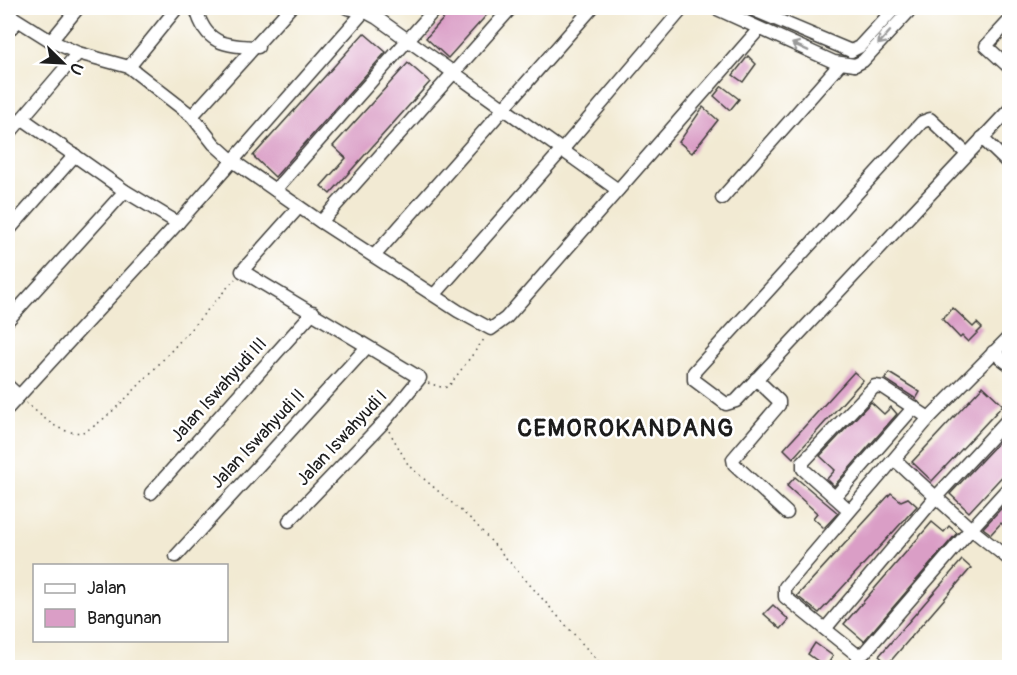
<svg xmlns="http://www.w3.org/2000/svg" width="1017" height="675" font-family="Pangolin,sans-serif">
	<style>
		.building { fill: #da9ec6 }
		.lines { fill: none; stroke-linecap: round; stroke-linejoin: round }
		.minor-casing { stroke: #3c3b37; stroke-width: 15 }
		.path { stroke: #3c3b37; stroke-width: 1.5; stroke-dasharray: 1.5 4.5; stroke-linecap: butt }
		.minor { stroke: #fff; stroke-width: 12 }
		.oneway { stroke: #999 }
		.labels { text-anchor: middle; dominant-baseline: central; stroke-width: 5; stroke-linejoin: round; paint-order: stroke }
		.street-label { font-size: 18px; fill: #1c1c1c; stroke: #fff }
		.district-label { font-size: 24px; font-weight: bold; letter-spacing: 1.5px; fill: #1c1c1c; stroke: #fff }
	</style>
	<rect width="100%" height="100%" fill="#fff"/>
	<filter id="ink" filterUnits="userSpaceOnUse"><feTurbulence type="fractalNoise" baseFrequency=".0167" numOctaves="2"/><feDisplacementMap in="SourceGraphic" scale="12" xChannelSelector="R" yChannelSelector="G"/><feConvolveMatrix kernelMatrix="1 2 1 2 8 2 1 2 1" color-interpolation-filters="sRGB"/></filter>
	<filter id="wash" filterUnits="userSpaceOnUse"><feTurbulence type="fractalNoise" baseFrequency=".008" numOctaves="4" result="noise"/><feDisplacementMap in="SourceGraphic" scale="24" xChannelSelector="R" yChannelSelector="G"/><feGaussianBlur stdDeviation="1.35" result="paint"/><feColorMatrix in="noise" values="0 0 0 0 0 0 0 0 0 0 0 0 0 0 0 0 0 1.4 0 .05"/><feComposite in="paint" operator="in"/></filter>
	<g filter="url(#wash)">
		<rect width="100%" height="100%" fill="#f2ead3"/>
		<g id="blocks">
			<g class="building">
				<path d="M453 8H493L448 58 426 38Z"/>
				<path d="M364 33 386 52 275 177 253 156Z"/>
				<path d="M748 56 756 64 743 82 733 75Z"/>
				<path d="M408 63 430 82 330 194 321 186 346 158 333 146Z"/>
				<path d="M722 86 739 99 730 110 714 96Z"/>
				<path d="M703 107 718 120 692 153 679 142Z"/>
				<path d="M953 308 973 327 977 323 982 328 968 342 962 336 960 338 942 319Z"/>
				<path d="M854 372 863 380 793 458 784 449Z"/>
				<path d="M889 373 920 392 916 399 885 379Z"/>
				<path d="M983 386 1003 405 932 481 912 462Z"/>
				<path d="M871 402 884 414 891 407 897 414 834 486 827 479 835 470 820 456Z"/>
				<path d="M1010 430V468L969 512 950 494Z"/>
				<path d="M795 477 838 513 824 528 813 518 817 513 787 486Z"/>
				<path d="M891 493 901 501 908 498 917 506 819 613 797 596Z"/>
				<path d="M1010 499V532L1001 523 991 534 983 528Z"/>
				<path d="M932 522 944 532 949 526 957 533 864 641 844 624Z"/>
				<path d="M962 560 971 568 888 664 879 656Z"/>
				<path d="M773 605 789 620 781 629 764 614Z"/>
				<path d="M815 643 833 656 826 667 808 654Z"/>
			</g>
		</g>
	</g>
	<g filter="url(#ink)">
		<use href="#blocks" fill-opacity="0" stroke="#3c3b37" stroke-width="1.5"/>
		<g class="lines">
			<defs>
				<g id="minor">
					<path d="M196 8C205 44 224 46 258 47"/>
					<path d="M347 8 364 11 377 18 618 190"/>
					<path d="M715 8 834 62 855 65"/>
					<path d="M749 8 851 51"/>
					<path d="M8 14 51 41 78 53 129 67 192 116 290 8"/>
					<path d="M1010 20 986 46 1010 68"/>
					<path d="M8 31 17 22"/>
					<path d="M51 41 78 8"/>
					<path d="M851 51 859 47 895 8"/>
					<path d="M855 65 863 61 912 8"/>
					<path d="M129 67 177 8"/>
					<path d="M192 116 214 144 233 161 321 222 458 311 491 329 506 318 759 29"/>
					<path d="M23 119 125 191 178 223"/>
					<path d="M8 135 78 53"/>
					<path d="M982 138 1010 165"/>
					<path d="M967 154 930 119 922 122 694 372V380L726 404 736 401 1010 109"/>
					<path d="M275 190 436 8"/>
					<path d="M722 198 840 64"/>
					<path d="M321 222 511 8"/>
					<path d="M8 231 75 155"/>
					<path d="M374 256 592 8"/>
					<path d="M435 294 562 150 683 8"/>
					<path d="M9 319 125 191"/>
					<path d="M993 352 1010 365"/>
					<path d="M756 379 779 401V405L733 459 734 464 787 513"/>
					<path d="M8 386 19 396"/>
					<path d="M8 408 178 223 367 8"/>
					<path d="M895 460 971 529 864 653 856 654 785 597V587L929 418 1010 336"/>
					<path d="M1010 486 971 529 1010 560"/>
					<path d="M151 493 313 312"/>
					<path d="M835 497 914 407"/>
					<path d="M849 510 803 469V462L875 386 882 387 929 418"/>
					<path d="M289 521 383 423 420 378 242 271 299 207"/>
					<path d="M176 556 367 347"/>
					<path d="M825 629 935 498 1010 417"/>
				</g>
			</defs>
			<use href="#minor" class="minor-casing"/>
			<g class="path">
				<path d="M428 383 444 388 449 386 485 338"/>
				<path d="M26 403C42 415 59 436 82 432 109 427 210 306 235 279"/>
				<path d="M389 431 409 466 473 521 604 668"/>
			</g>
			<use href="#minor" class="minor"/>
		</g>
		<defs><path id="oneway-shaft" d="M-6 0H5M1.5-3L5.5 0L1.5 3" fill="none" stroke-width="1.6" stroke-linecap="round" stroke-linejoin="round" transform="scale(1.5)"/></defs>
		<g class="oneway">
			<use href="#oneway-shaft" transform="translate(884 38) rotate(132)"/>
			<use href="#oneway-shaft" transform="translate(800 47) rotate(-156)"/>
		</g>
	</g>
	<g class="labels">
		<g class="street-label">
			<text transform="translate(219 390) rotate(-48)">Jalan Iswahyudi III</text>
			<text transform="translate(342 438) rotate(-47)">Jalan Iswahyudi I</text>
			<text transform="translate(258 439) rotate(-47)">Jalan Iswahyudi II</text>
		</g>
		<g class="district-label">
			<text x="626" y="428">CEMOROKANDANG</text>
		</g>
	</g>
	<rect width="1017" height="675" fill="none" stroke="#fff" stroke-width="30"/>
	<rect x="33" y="564" width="195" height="78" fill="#ffffff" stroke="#a4a4a4" stroke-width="1.5"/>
	<rect x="45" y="584" width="30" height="9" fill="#ffffff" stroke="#a4a4a4" stroke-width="1.5"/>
	<text x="87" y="594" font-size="18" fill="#1c1c1c">Jalan</text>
	<rect x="45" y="609" width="30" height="18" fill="#da9ec6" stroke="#a4a4a4" stroke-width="1.5"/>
	<text x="87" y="624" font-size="18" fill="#1c1c1c">Bangunan</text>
	<g transform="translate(63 63) rotate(114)" stroke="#ffffff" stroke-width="4.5" paint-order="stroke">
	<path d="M0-4.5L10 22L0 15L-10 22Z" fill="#1c1c1c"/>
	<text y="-9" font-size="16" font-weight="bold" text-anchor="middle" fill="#1c1c1c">U</text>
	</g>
</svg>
